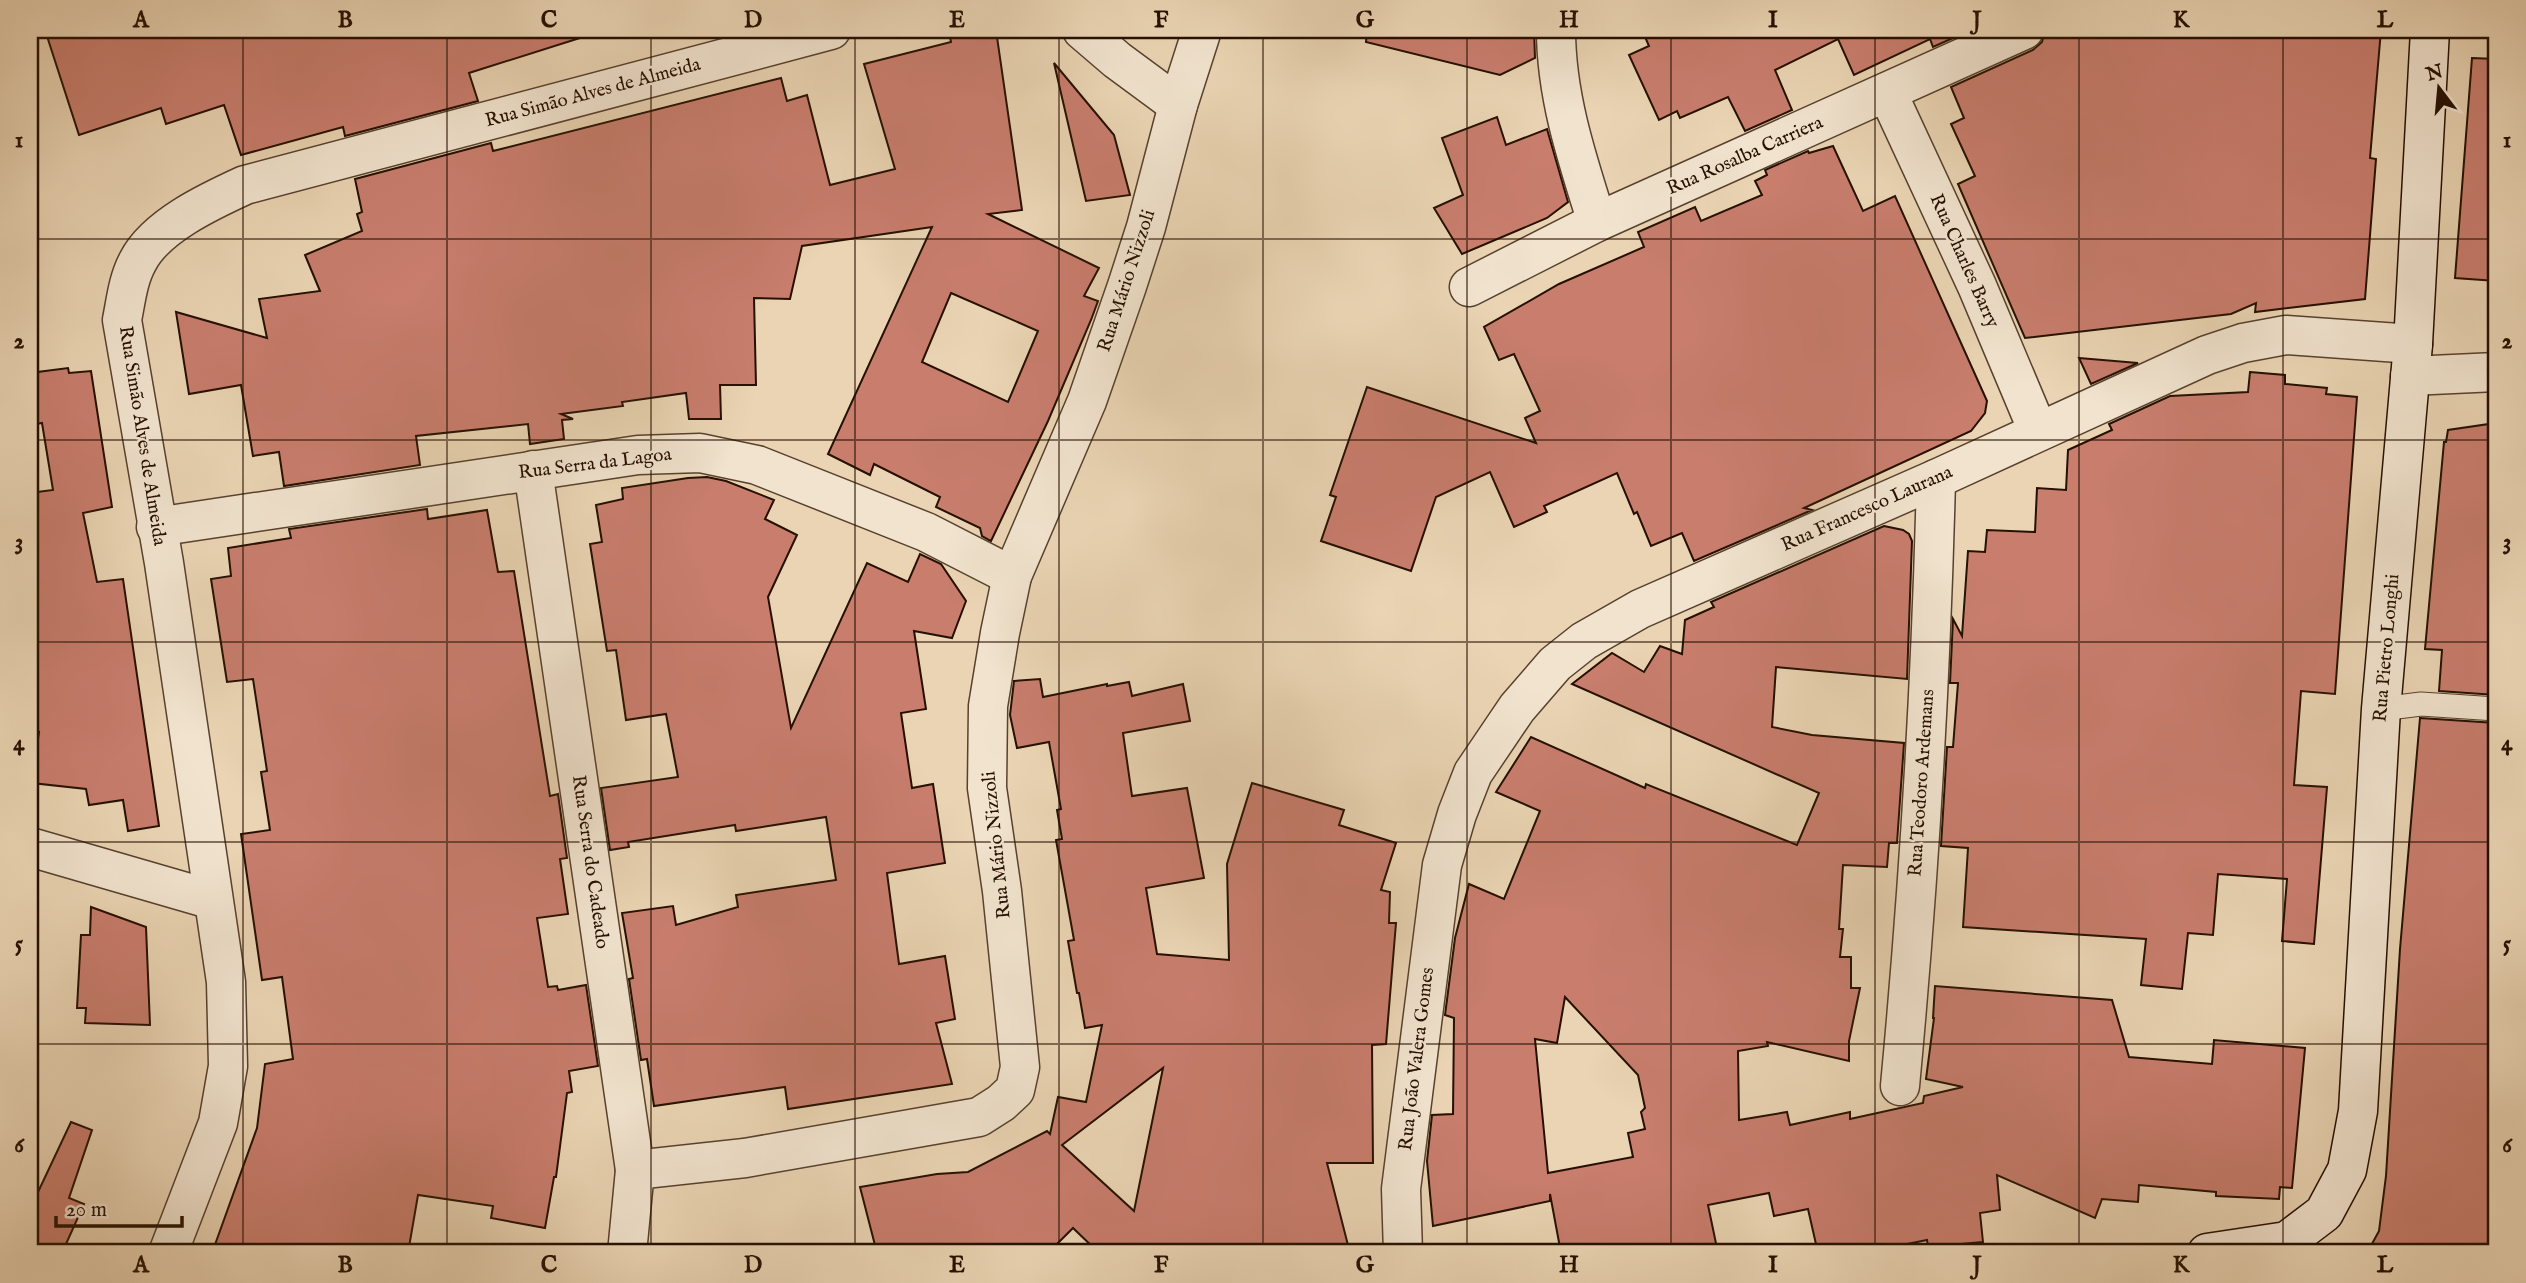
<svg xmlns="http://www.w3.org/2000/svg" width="2526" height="1283" font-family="'IM FELL English',serif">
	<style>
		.building { fill: #c87d6d; stroke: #261001; stroke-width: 2; fill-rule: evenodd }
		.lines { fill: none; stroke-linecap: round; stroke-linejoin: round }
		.lane-casing { stroke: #57412e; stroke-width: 25 }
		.street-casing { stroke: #57412e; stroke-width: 41 }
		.secondary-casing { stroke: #261001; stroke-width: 41 }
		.lane { stroke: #f1e3ce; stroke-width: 23 }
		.street { stroke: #f1e3ce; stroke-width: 38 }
		.secondary { stroke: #f1e3ce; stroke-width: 38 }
		.grid { fill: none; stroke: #261001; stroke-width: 2; stroke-opacity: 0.55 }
		.labels { text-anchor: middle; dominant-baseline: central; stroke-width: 5; stroke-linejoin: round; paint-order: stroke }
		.street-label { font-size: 19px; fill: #261001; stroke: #f1e3ce }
		.neatline { fill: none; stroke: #261001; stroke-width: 2.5 }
		.grid-label { font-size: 23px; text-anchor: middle; font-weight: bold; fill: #261001 }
	</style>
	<rect width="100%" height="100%" fill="#ead4b3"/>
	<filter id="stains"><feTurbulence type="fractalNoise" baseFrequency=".00286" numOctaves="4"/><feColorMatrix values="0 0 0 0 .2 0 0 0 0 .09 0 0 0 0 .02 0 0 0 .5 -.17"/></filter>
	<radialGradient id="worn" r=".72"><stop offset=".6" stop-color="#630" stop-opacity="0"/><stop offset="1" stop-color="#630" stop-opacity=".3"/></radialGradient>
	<g class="building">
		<path d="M45 30H582L583 37 469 73 478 101 345 136 343 127 241 155 224 105 166 124 161 108 79 135Z"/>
		<path d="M983 30H996L1022 210 988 214 1099 268 1084 296 1098 301 1091 320 1048 421 991 541 982 536 980 528 936 507 940 497 874 464 870 475 828 454 932 227 802 246 790 299 754 298 756 385H720L721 419H689L686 393 622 402 623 406 561 414 573 419 562 420 564 439 530 444 528 424 416 436 420 465 284 486 279 452 253 456 241 385 189 394 176 312 267 338 259 299 320 291 305 255 362 231 357 214 362 212 355 179 491 143 493 151 781 78 787 101 807 95 830 185 895 169 864 64 951 42 950 37ZM951 293 1038 331 1008 402 922 362Z"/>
		<path d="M1367 30H1534L1535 58 1500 75 1366 42Z"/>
		<path d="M1642 30H1971L1933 47 1930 39 1854 75 1838 39 1775 70 1792 110 1745 131 1728 97 1680 118 1677 111 1659 120 1629 55 1649 46Z"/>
		<path d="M2045 30H2381L2370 158 2376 159 2365 299 2255 312 2256 303 2231 314 2025 338 1958 184 1975 176 1951 124 1964 118 1951 87 2033 50 2042 42Z"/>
		<path d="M2472 58 2496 59V281L2455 278Z"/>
		<path d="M1054 63 1114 135 1130 195 1086 201Z"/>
		<path d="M1497 117 1506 145 1547 129 1568 202 1547 218 1462 254 1434 208 1463 195 1442 138Z"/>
		<path d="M1833 146 1863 211 1895 196 1987 401 1985 413 1971 431 1804 508 1812 510 1694 561 1682 533 1651 546 1637 512 1634 514 1617 473 1544 506 1547 512 1514 527 1490 472 1436 497 1411 571 1321 541 1336 497 1330 495 1367 387 1536 443 1525 418 1540 411 1514 354 1499 360 1484 327 1559 284 1644 247 1638 232 1695 207 1701 221 1762 195 1755 181 1767 175 1765 170 1808 151 1809 153Z"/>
		<path d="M2079 358 2138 363 2091 384Z"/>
		<path d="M68 368 69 373 91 371 112 507 83 513 97 582 123 579 159 826 128 831 123 800 89 805 86 789 32 783 39 732 30 733V493L53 490 42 423 30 425V373Z"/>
		<path d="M2250 372 2285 375V384L2327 388 2326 394 2357 397 2335 694 2301 691 2294 785 2327 787 2314 944 2282 941 2287 879 2218 874 2213 935 2188 933 2182 989 2141 985 2146 939 1963 927 1968 848 1941 846 1947 747H1953L1958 683H1950L1953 619 1962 636 1968 551 1985 552 1987 530 2035 532 2037 488 2066 490 2068 450 2112 430 2109 424 2170 396 2248 392Z"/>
		<path d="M2496 423V695L2439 691 2442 650 2425 649 2444 442H2446L2448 430Z"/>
		<path d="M707 477 726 481 774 500 765 519 797 535 768 597 791 728 867 563 908 582 920 554 941 564 966 601 952 638 914 631 926 709 901 713 912 788 933 784 945 863 887 873 899 964 945 956 955 1019 936 1023 952 1084 788 1109 785 1087 654 1106 647 1059 641 1060 629 979 633 978 622 913 673 906 676 925 738 907 736 895 836 880 826 817 736 831 735 825 628 842 629 847 610 850 601 788 678 777 666 714 626 720 616 650 607 651 590 544 602 542 596 505 623 499 622 488 688 478Z"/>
		<path d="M427 509 428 519 487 510 498 572 514 571 550 796 558 794 567 858 560 859 568 914 537 918 548 987 557 986 558 990 586 985 598 1066 569 1071 572 1092 567 1093 556 1177H554L545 1228 491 1218 493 1206 418 1195 408 1253H212L257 1128 265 1064 293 1059 282 977 262 980 241 834 270 830 261 772 267 771 253 679 227 682 211 579 231 576 228 548 291 538 289 529Z"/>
		<path d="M1884 526 1903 530 1909 534 1912 541 1907 679 1776 667 1772 727 1812 735 1904 743 1897 843H1889L1887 867 1843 865 1839 929H1843L1840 957H1851V988H1860L1849 1041V1061L1767 1042 1768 1046 1738 1051 1739 1120 1787 1112 1790 1125 1850 1112V1119L1923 1103 1924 1096 1963 1087 1926 1079 1934 1018H1933L1935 986 2112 1000 2129 1057 2212 1064 2214 1040 2305 1048 2292 1188 2280 1187 2279 1199 2216 1196V1192L2139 1185 2138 1202 2102 1199 2095 1218 1997 1175 2000 1210 1980 1213 1983 1242 1928 1247 1927 1240 1863 1253H1818L1808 1209 1774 1216 1769 1193 1708 1205 1718 1253H1561L1550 1194V1201L1433 1226 1427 1161 1432 1115 1453 1114 1454 1018 1445 1015 1455 938 1469 884 1504 899 1540 811 1496 792 1531 737 1645 788 1646 784 1797 845 1819 793 1572 684 1612 653 1644 672 1660 646 1682 654 1685 620 1714 607 1711 602ZM1565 997 1638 1075 1645 1108 1641 1112 1645 1129 1628 1133 1633 1157 1548 1173 1535 1039 1557 1043Z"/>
		<path d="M1040 679 1043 697 1107 684V686L1129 682 1132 696 1183 684 1190 721 1123 733 1132 796 1187 788 1204 878 1146 888 1157 954 1229 960 1227 864 1252 783 1344 810 1339 825 1396 843 1381 890 1390 892 1389 923H1396L1386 1044 1372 1045 1373 1163H1327L1350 1253H1099L1073 1228 1048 1253H877L860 1187 937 1174 968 1172 1047 1131 1050 1134 1058 1097 1086 1102 1102 1025 1085 1028 1079 993H1077L1068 941 1074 940 1056 840 1062 839 1057 810 1061 809 1049 742 1017 748 1010 715 1014 681ZM1163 1068 1134 1211 1062 1145Z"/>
		<path d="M2420 718 2496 723V1253H2367L2379 1231 2386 1176 2400 949Z"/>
		<path d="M91 907 146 927 150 1025 85 1023 86 1008H77L81 935H90Z"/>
		<path d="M71 1122 92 1130 69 1198 84 1204 62 1253H30V1209Z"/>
	</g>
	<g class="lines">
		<defs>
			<path id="lane" d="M2381 709 2421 704 2496 709"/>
			<g id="street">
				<path d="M1082 30 1117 60 1178 105"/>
				<path d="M1556 30C1556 96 1577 159 1597 222"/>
				<path d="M1887 92 1977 286 2038 431"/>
				<path d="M1469 287 1597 222 2024 30"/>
				<path d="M2410 376 2496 372"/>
				<path d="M533 470 635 1170 627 1253"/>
				<path d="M156 527 638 455 700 453 757 465 926 532 1012 576"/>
				<path d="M30 847 213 900"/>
				<path d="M1900 1086C1919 884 1931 682 1936 479"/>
				<path d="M635 1170 745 1158 979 1117 1001 1103 1015 1090 1020 1067 1002 891 987 788 988 706 1000 633 1012 576 1087 401 1127 286 1146 227 1178 105 1202 30"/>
				<path d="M168 1253 218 1123 228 1066 226 982 164 563 122 320C126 300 128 279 138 261 156 226 210 201 245 185L831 30"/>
				<path d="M1403 1253 1401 1189 1442 865 1457 814 1473 773 1517 708 1555 664 1584 641 1640 609 1936 479 2207 355 2243 343 2286 335 2413 344"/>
			</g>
			<path id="secondary" d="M2207 1253 2287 1241 2324 1213 2347 1170 2358 1111 2381 709 2413 344 2430 30"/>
		</defs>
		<use href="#lane" class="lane-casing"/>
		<use href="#street" class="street-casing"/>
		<use href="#secondary" class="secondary-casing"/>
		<use href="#lane" class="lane"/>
		<use href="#street" class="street"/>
		<use href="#secondary" class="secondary"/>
	</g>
	<path class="grid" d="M243 30V1253M447 30V1253M651 30V1253M855 30V1253M1059 30V1253M1263 30V1253M1467 30V1253M1671 30V1253M1875 30V1253M2079 30V1253M2283 30V1253M30 239H2496M30 440H2496M30 642H2496M30 842H2496M30 1044H2496"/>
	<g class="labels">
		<g class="street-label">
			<text transform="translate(593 93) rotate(-15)">Rua Simão Alves de Almeida</text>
			<text transform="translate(1745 156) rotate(-24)">Rua Rosalba Carriera</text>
			<text transform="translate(1964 261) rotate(66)">Rua Charles Barry</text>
			<text transform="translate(1127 281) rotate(-72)">Rua Mário Nizzoli</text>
			<text transform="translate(142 436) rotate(81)">Rua Simão Alves de Almeida</text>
			<text transform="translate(595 464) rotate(-7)">Rua Serra da Lagoa</text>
			<text transform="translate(1867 509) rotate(-24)">Rua Francesco Laurana</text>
			<text transform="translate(2387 648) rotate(-85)">Rua Pietro Longhi</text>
			<text transform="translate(1922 783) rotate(-86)">Rua Teodoro Ardemans</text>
			<text transform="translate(997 845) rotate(-96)">Rua Mário Nizzoli</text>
			<text transform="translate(590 862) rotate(82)">Rua Serra do Cadeado</text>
			<text transform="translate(1417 1059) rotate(-83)">Rua João Valera Gomes</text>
		</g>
	</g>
	<rect width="2526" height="1283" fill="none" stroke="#ead4b3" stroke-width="77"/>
	<g transform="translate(2439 88) rotate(344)" stroke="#f1e3ce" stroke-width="5" paint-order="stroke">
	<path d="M0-5L12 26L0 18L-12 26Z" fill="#261001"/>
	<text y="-10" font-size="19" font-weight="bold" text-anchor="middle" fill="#261001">N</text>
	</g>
	<path d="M56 1216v10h126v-10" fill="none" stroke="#261001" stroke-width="3.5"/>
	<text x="66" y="1216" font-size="21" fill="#261001" stroke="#f1e3ce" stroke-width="5" paint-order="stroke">20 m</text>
	<rect x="38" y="38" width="2450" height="1206" class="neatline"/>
	<g class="grid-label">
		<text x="141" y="27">A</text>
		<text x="345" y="27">B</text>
		<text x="549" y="27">C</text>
		<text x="753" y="27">D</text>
		<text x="957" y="27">E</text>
		<text x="1161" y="27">F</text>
		<text x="1365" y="27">G</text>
		<text x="1569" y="27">H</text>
		<text x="1773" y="27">I</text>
		<text x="1977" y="27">J</text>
		<text x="2181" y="27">K</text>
		<text x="2385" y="27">L</text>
		<text x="19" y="147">1</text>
		<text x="2507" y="147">1</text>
		<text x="19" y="348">2</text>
		<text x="2507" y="348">2</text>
		<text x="19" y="549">3</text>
		<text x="2507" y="549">3</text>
		<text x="19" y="750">4</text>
		<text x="2507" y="750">4</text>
		<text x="19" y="951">5</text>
		<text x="2507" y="951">5</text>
		<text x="19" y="1152">6</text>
		<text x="2507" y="1152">6</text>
		<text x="141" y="1272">A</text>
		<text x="345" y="1272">B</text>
		<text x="549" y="1272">C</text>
		<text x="753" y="1272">D</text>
		<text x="957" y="1272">E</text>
		<text x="1161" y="1272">F</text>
		<text x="1365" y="1272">G</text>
		<text x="1569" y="1272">H</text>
		<text x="1773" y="1272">I</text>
		<text x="1977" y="1272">J</text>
		<text x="2181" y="1272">K</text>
		<text x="2385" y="1272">L</text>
	</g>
	<rect width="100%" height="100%" filter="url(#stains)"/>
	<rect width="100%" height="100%" fill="url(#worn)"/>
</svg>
